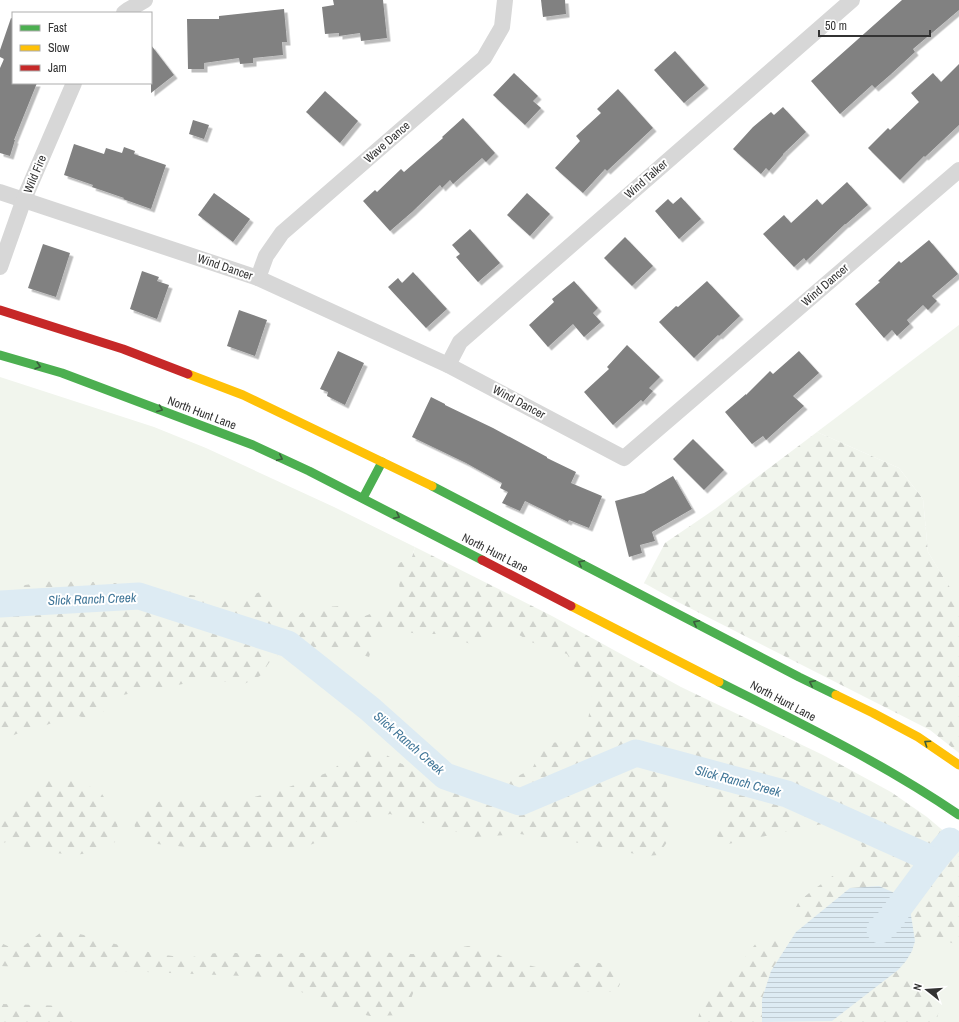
<svg xmlns="http://www.w3.org/2000/svg" width="959" height="1022" font-family="'Archivo Narrow',sans-serif">
	<style>
		.grass { fill: #f1f5ed }
		.forest { fill: url(#forest-firs) }
		.water { fill: url(#water-rules) }
		.lines { fill: none; stroke-linecap: round; stroke-linejoin: round }
		.river { stroke: #ddebf3; stroke-width: 27 }
		.building { fill: #818181; filter: url(#shadow) }
		.street { stroke: #d7d7d7; stroke-width: 16 }
		.fast { stroke: #4caf50; stroke-width: 9 }
		.slow { stroke: #ffc107; stroke-width: 9 }
		.jam { stroke: #c62828; stroke-width: 9 }
		.oneway { stroke: #3c5e3d }
		.labels { text-anchor: middle; dominant-baseline: central; stroke-width: 4; stroke-linejoin: round; paint-order: stroke }
		.street-label { font-size: 12px; fill: #333; stroke: #fff }
		.water-label { font-size: 13px; font-style: italic; fill: #3f7597; stroke: #fff }
	</style>
	<defs>
		<pattern id="forest-firs" width="22" height="20" patternUnits="userSpaceOnUse"><rect width="22" height="20" fill="#f1f5ed"/><path d="M5 1l3.5 6h-7zM16 11l3.5 6h-7z" fill="#cfd2cc"/></pattern>
		<pattern id="water-rules" width="6" height="5" patternUnits="userSpaceOnUse"><rect width="6" height="5" fill="#ddebf3"/><path d="M0 2.5h6" fill="none" stroke="#becad1"/></pattern>
		<filter id="shadow"><feDropShadow dx="3.5" dy="3.5" stdDeviation="0" flood-color="#0004"/></filter>
	</defs>
	<rect width="100%" height="100%" fill="#fff"/>
	<g class="grass">
		<path d="M959 325V600H957L928 552 923 499 899 468 817 432Z"/>
		<path d="M0 377 154 427 206 448 334 507 415 547 412 556 959 856V1022H0Z"/>
	</g>
	<g class="forest">
		<path d="M817 432 899 468 923 499 928 552 957 599 959 600V753L930 730 678 602 644 583 665 543 715 509Z"/>
		<path d="M415 547 552 616 681 687 823 755 891 792 927 817 959 844V945L938 939 915 941 910 909 850 888 807 923 793 913 799 901 813 890 831 877 859 860 862 846 849 830 822 824 728 844 714 834 725 815 714 795 685 773 671 768 667 783 670 838 658 855 646 856 574 842 520 834 475 837 390 814 359 820 323 840 307 846 271 848H197L157 844 136 833 134 822 140 811 160 801 246 799 281 790 329 772 359 750 376 749 402 764 439 778H514L532 769 545 743 565 742 587 726 592 696 567 654 531 642 496 621 492 636 478 647 445 634H418L391 629H378L369 657 347 650 321 648 290 650 273 657 260 676 242 685 210 679 117 696 103 712 88 719 69 713 60 720 41 727 22 732 0 740V590L12 587 51 581 96 582 134 584 161 590 203 597 237 600 260 592 275 596 296 617 309 608 341 606 352 612 365 616 383 609 400 596 399 581 395 565 412 557Z"/>
		<path d="M60 779 84 783 102 794 114 813 118 828 115 842 99 851 76 855 45 852 6 842 0 844V814L7 812 23 795 41 782Z"/>
		<path d="M71 932 88 936 111 943 157 954 188 958 207 954 227 952 245 954H267L335 952 368 950 386 952 396 954H420L468 946 488 949 508 960 540 968 556 969 571 964 590 961 608 965 616 973 620 984 616 992 415 988 405 1015 370 1016 348 1011 325 1005 306 994 266 977 0 966V940L1 943 14 949 25 945 40 933Z"/>
		<path d="M761 937 789 942 771 971 762 999V1022H697L705 992 714 986 733 972Z"/>
		<path d="M898 970 909 980 942 999 936 1022H830L832 1021Z"/>
		<path d="M3 1004 66 1006 72 1022H0V1010Z"/>
	</g>
	<path class="water" d="M879 886 899 895 910 909 915 941 912 951 906 961 898 970 832 1021 762 1022V999L771 971 796 932 850 888Z"/>
	<g class="lines">
		<g class="river">
			<path d="M0 604 139 596 288 644 370 709 445 776 520 802 636 753 787 794 934 860 950 841"/>
			<path d="M880 930 889 921 934 860"/>
		</g>
	</g>
	<g class="building">
		<path d="M333 0H383L387 38 361 41 360 33 339 36V33L325 34 322 7 334 5Z"/>
		<path d="M541 0H565L566 14 543 17Z"/>
		<path d="M902 0H959V10L913 49 915 52 890 75 875 88 872 85 840 114 811 81Z"/>
		<path d="M284 9 287 42H282L283 55 253 58V63L240 64 239 58 204 63V69H188L187 19H219V16Z"/>
		<path d="M11 18 13 19V83H37L14 140H15L10 156 0 153V68L4 59 0 57V50Z"/>
		<path d="M151 45 174 75 151 93Z"/>
		<path d="M675 51 705 85 684 103 654 70Z"/>
		<path d="M959 64V125L925 157 924 156 900 180 868 148 888 128 890 130 919 102 911 93 933 73 941 82Z"/>
		<path d="M514 73 538 96 533 101 541 108 525 125 493 95Z"/>
		<path d="M618 89 653 128 607 171 605 169 583 193 555 168 580 141 576 136 601 113 597 109Z"/>
		<path d="M325 91 358 121 340 143 306 112Z"/>
		<path d="M783 107 806 132 783 154V155L769 171 766 168 761 174 733 149 753 127 771 112 774 115Z"/>
		<path d="M463 118 495 153 486 162 482 158 453 184 450 180 442 188 440 185 412 212 390 231 363 201 375 190 377 192 401 169 404 172 443 138 442 137Z"/>
		<path d="M193 120 209 125 204 139 189 134Z"/>
		<path d="M74 144 104 154 106 148 122 153 124 147 135 151 134 154 166 165 151 209 123 199 124 198 92 187 93 185 64 175Z"/>
		<path d="M847 182 868 205 846 224H845L806 261 804 258 794 267 763 234 784 215 791 223 817 199 822 205Z"/>
		<path d="M214 193 250 219 233 242 198 215Z"/>
		<path d="M527 193 550 214 530 236 507 215Z"/>
		<path d="M681 197 701 219 679 239 655 211 668 199 673 204Z"/>
		<path d="M470 229 500 263 478 282 456 257 460 254 452 245Z"/>
		<path d="M625 237 653 266 632 286 604 258Z"/>
		<path d="M929 240 958 274 932 296 937 301 928 310 923 305 907 320 910 324 897 336 892 330 884 338 855 304 880 282 878 281 899 261 901 263Z"/>
		<path d="M43 244 70 253 56 297 28 288Z"/>
		<path d="M142 271 159 277 157 281 169 285 157 319 130 309Z"/>
		<path d="M413 272 447 309 426 328 388 287 398 278 402 283Z"/>
		<path d="M574 281 598 308 593 313 601 322 584 337 573 324 548 347 529 325 554 302 552 299Z"/>
		<path d="M707 281 740 316 719 336 718 335 694 358 659 322 676 306 678 307Z"/>
		<path d="M239 310 267 320 255 356 227 346Z"/>
		<path d="M627 345 660 377 649 388 653 391 643 402 641 400 613 425 584 392 609 369 607 367Z"/>
		<path d="M338 351 364 363 345 405 327 396 328 392 320 389Z"/>
		<path d="M799 351 819 373 793 396 804 406 766 440 763 436 752 444 725 412 746 394V395L770 371 773 374Z"/>
		<path d="M431 397 445 404V405L493 428 547 457V458L576 472 571 483 602 496 589 528 569 520 568 522 525 501 520 511 502 503 508 492 500 488 502 483 466 463 412 437Z"/>
		<path d="M693 439 724 470 704 490 673 459Z"/>
		<path d="M673 476 692 509 652 532 655 541 640 545 642 553 629 557 615 501 644 493Z"/>
	</g>
	<g class="lines">
		<g class="street">
			<path d="M124 13 128 10 145 0"/>
			<path d="M0 192 258 278 448 365 624 458 959 170"/>
			<path d="M0 267 24 199 74 83"/>
			<path d="M258 278 266 256 282 233 484 58 502 27 505 0"/>
			<path d="M448 365 460 342 852 0"/>
		</g>
		<g class="fast">
			<path d="M0 355 62 373 253 445 309 471 482 560"/>
			<path d="M432 486 799 677 836 695"/>
			<path d="M363 498 382 462"/>
			<path d="M719 682C800 723 883 763 959 815"/>
		</g>
		<g class="slow">
			<path d="M188 374 243 395 432 486"/>
			<path d="M571 606 719 682"/>
			<path d="M836 695 873 713 918 737 959 765"/>
		</g>
		<g class="jam">
			<path d="M0 310 123 349 188 374"/>
			<path d="M482 560 571 606"/>
		</g>
	</g>
	<defs><path id="oneway-chevron" d="M-2-3.5L2.5 0L-2 3.5" fill="none" stroke-width="1.6" stroke-linecap="round" stroke-linejoin="round"/></defs>
	<g class="oneway">
		<use href="#oneway-chevron" transform="translate(38 366) rotate(16)"/>
		<use href="#oneway-chevron" transform="translate(160 409) rotate(21)"/>
		<use href="#oneway-chevron" transform="translate(280 458) rotate(25)"/>
		<use href="#oneway-chevron" transform="translate(397 516) rotate(27)"/>
		<use href="#oneway-chevron" transform="translate(581 563) rotate(-153)"/>
		<use href="#oneway-chevron" transform="translate(696 623) rotate(-153)"/>
		<use href="#oneway-chevron" transform="translate(812 683) rotate(-154)"/>
		<use href="#oneway-chevron" transform="translate(927 743) rotate(-146)"/>
	</g>
	<g class="labels">
		<g class="street-label">
			<text transform="translate(387 142) rotate(-41)">Wave Dance</text>
			<text transform="translate(35 174) rotate(-67)">Wild Fire</text>
			<text transform="translate(646 179) rotate(-41)">Wind Talker</text>
			<text transform="translate(225 267) rotate(19)">Wind Dancer</text>
			<text transform="translate(825 285) rotate(-41)">Wind Dancer</text>
			<text transform="translate(519 402) rotate(28)">Wind Dancer</text>
			<text transform="translate(202 413) rotate(21)">North Hunt Lane</text>
			<text transform="translate(495 553) rotate(27)">North Hunt Lane</text>
			<text transform="translate(783 701) rotate(28)">North Hunt Lane</text>
		</g>
		<g class="water-label">
			<text transform="translate(92 599) rotate(-2)">Slick Ranch Creek</text>
			<text transform="translate(409 743) rotate(41)">Slick Ranch Creek</text>
			<text transform="translate(738 781) rotate(15)">Slick Ranch Creek</text>
		</g>
	</g>
	<rect x="12" y="12" width="140" height="72" fill="#ffffff" stroke="#adadad"/>
	<rect x="20" y="25" width="20" height="6" fill="#4caf50" stroke="#adadad"/>
	<text x="48" y="32" font-size="12" fill="#333333">Fast</text>
	<rect x="20" y="45" width="20" height="6" fill="#ffc107" stroke="#adadad"/>
	<text x="48" y="52" font-size="12" fill="#333333">Slow</text>
	<rect x="20" y="65" width="20" height="6" fill="#c62828" stroke="#adadad"/>
	<text x="48" y="72" font-size="12" fill="#333333">Jam</text>
	<g transform="translate(927 990) rotate(287)" stroke="#ffffff" stroke-width="3" paint-order="stroke">
	<path d="M0-3L7 15L0 10L-7 15Z" fill="#333333"/>
	<text y="-6" font-size="11" font-weight="bold" text-anchor="middle" fill="#333333">N</text>
	</g>
	<path d="M819 30v6h111v-6" fill="none" stroke="#333333" stroke-width="2"/>
	<text x="825" y="30" font-size="12" fill="#333333" stroke="#ffffff" stroke-width="3" paint-order="stroke">50 m</text>
</svg>
